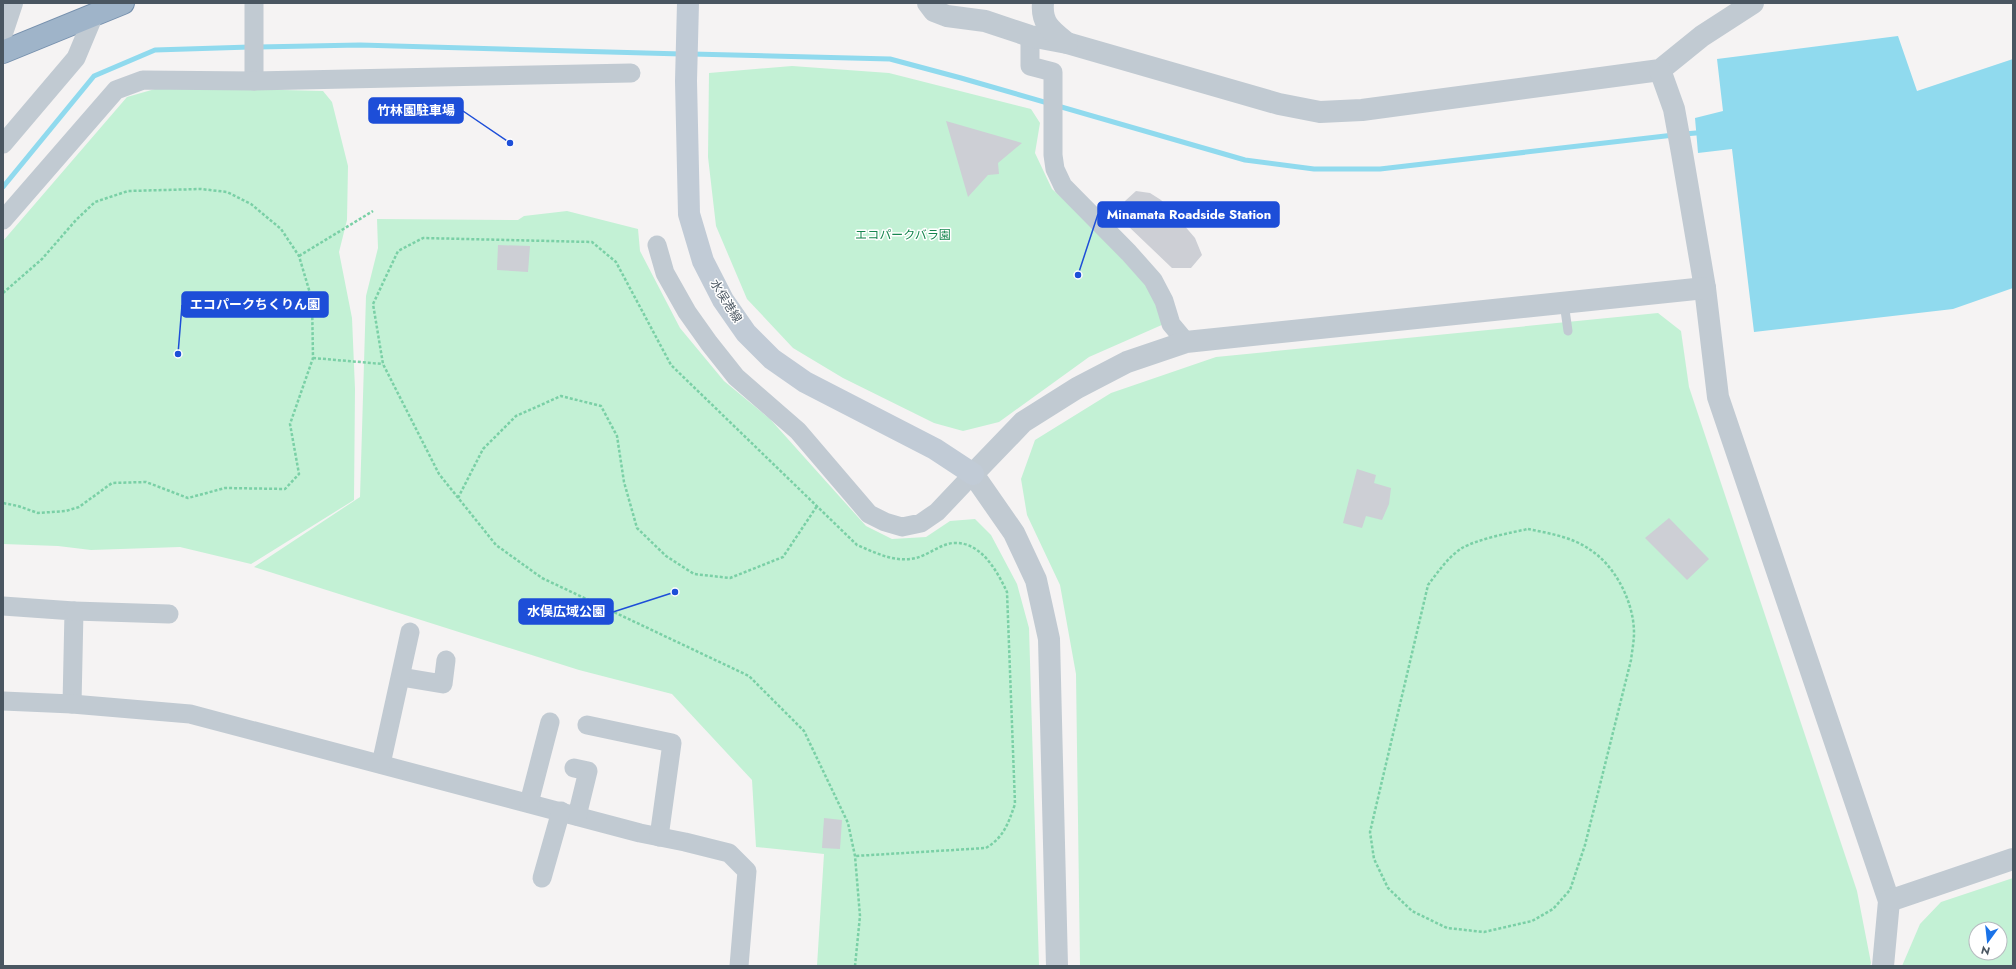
<svg xmlns="http://www.w3.org/2000/svg" width="2016" height="969" font-family="Jost,'Noto Sans JP',sans-serif">
	<style>
		.green { fill: #c3f1d5; fill-rule: evenodd }
		.water { fill: #90daee }
		.lines { fill: none; stroke-linecap: round; stroke-linejoin: round }
		.stream { stroke: #90daee; stroke-width: 5 }
		.building { fill: #cdcfd5 }
		.trunk-casing { stroke: #7690ad; stroke-width: 24 }
		.path { stroke: #7ad0a6; stroke-width: 2.5; stroke-dasharray: 3 2; stroke-linecap: butt }
		.service { stroke: #c1cad2; stroke-width: 9 }
		.minor { stroke: #c1cad2; stroke-width: 19 }
		.tertiary { stroke: #c1cad2; stroke-width: 22 }
		.secondary { stroke: #c1cbd6; stroke-width: 22 }
		.trunk { stroke: #9fb4c9; stroke-width: 22 }
		.labels { text-anchor: middle; dominant-baseline: central; stroke-width: 3; stroke-linejoin: round; paint-order: stroke }
		.park-label { font-size: 12px; fill: #17864f; stroke: #fff }
		.street-label { font-size: 12px; fill: #4a5661; stroke: #fff }
		.leader { fill: none; stroke: #1d4ed8; stroke-width: 1.5 }
		.callout-dot { fill: #1d4ed8; stroke: #fff; stroke-width: 1.5 }
		.callout { fill: #1d4ed8; stroke: #1d4ed8; stroke-width: 1.5 }
		.callout-label { font-size: 13px; text-anchor: middle; font-weight: bold; fill: #fff }
	</style>
	<rect width="100%" height="100%" fill="#f5f3f3"/>
	<g class="green">
		<path d="M792 66 889 73 1031 109 1040 123 1035 153 1052 189 1086 220 1150 289 1164 324 1089 357 999 422 963 431 934 423 843 378 793 348 747 299 716 226 708 157 709 73Z"/>
		<path d="M162 87 323 91 332 102 348 166 347 220 339 252 352 318 355 389 354 500 251 564 180 547 91 550 58 546 3 544V241L127 97Z"/>
		<path d="M567 211 638 229 640 251 680 328 724 381 770 419 866 526 892 539 926 537 950 521 975 519 991 535 1017 584 1029 628 1039 966H817L824 854 756 847 752 780 672 694 579 670 254 567 360 497 366 296 378 248 377 219 518 220 524 216Z"/>
		<path d="M1658 313 1681 331 1689 387 1857 891 1871 963 1870 966H1080L1076 674 1060 585 1027 515 1021 479 1035 440 1111 393 1216 357Z"/>
		<path d="M2013 878V966H1902L1920 924 1941 902ZM1976 929H2000V953H1976Z"/>
	</g>
	<path class="water" d="M1898 36 1917 91 2013 59V288L1953 309 1754 332 1732 149 1698 153 1695 118 1723 111 1717 59Z"/>
	<g class="lines">
		<g class="stream">
			<path d="M258 47 360 45 682 54"/>
			<path d="M692 54 890 59 961 78 1245 160 1314 169H1380L1674 135"/>
			<path d="M1684 134 1696 133"/>
			<path d="M3 187 94 76 155 50 250 47"/>
		</g>
	</g>
	<g class="building">
		<path d="M946 121 1022 143 998 163 999 174 988 175 968 197Z"/>
		<path d="M1136 191 1150 193 1161 200 1170 209 1183 211V224L1195 238 1202 255 1191 268H1172L1127 225 1122 212 1125 201Z"/>
		<path d="M498 245 530 246 528 272 497 270Z"/>
		<path d="M1357 469 1376 475 1374 483 1391 488 1389 504 1382 520 1366 516 1362 528 1343 523Z"/>
		<path d="M1669 518 1709 559 1687 580 1645 538Z"/>
		<path d="M824 818 842 820 840 849 822 848Z"/>
	</g>
	<g class="lines">
		<defs>
			<path id="trunk" d="M3 52 123 3"/>
		</defs>
		<use href="#trunk" class="trunk-casing"/>
		<g class="path">
			<path d="M299 256 373 211"/>
			<path d="M3 293 42 259 76 220 95 202 128 191 201 189 227 192 251 204 281 229 299 256 312 300 313 358 290 424 299 474 285 489 225 488 188 498 146 482 112 483 79 507 66 511 38 513 18 506 3 503"/>
			<path d="M313 358 383 364"/>
			<path d="M458 498 483 449 516 416 561 396 601 406 617 436 624 482 637 528 666 556 694 574 730 578 783 557 817 506"/>
			<path d="M1528 529C1548 533 1572 537 1589 549 1615 565 1634 602 1634 633 1634 642 1632 651 1631 660L1585 845 1570 890 1553 909 1532 921 1484 932 1447 928 1412 911 1388 888 1374 859 1370 832 1428 585C1438 572 1448 557 1462 548 1478 539 1509 533 1528 529Z"/>
			<path d="M855 966 860 916 855 856 848 823 804 731 749 676 542 578 496 545 439 474 383 364 373 304 398 251 423 238 592 242 616 262 671 365 857 545C876 553 895 563 916 558 928 555 941 544 953 543 981 541 997 571 1007 592L1015 804C1008 824 1004 837 986 848L855 856"/>
		</g>
		<path class="service" d="M1564 303 1568 331"/>
		<g class="minor">
			<path d="M254 3V81"/>
			<path d="M1030 36V66L1053 72V155L1055 169 1063 186 1129 253 1153 280 1164 301 1171 324 1186 342"/>
			<path d="M3 144 76 58 94 15"/>
			<path d="M3 220 116 90 143 80 254 81 631 73"/>
			<path d="M657 245 665 273 687 312 709 343 736 377 798 431 869 514 885 522 902 527 921 523 937 512 973 474"/>
			<path d="M3 606 74 611 72 704"/>
			<path d="M74 611 169 614"/>
			<path d="M401 677 443 684 446 660"/>
			<path d="M3 701 72 704 190 714 640 833 685 842 729 853 747 871 739 966"/>
			<path d="M587 725 672 743 659 837"/>
			<path d="M381 764 410 632"/>
			<path d="M574 768 588 771 577 816"/>
			<path d="M529 803 550 722"/>
			<path d="M542 878 561 811"/>
		</g>
		<g class="tertiary">
			<path d="M928 3 934 11 947 16 985 21 1030 36 1067 43 1279 104 1320 112 1362 110 1660 70 1702 36 1753 3"/>
			<path d="M1043 3C1041 24 1052 31 1067 43"/>
			<path d="M3 30 12 3"/>
			<path d="M1660 70 1674 109 1682 153 1705 288 1718 397 1889 901 1883 966"/>
			<path d="M1889 901 2013 859"/>
			<path d="M1057 966 1049 639 1036 580 1014 533 973 474 1023 422 1077 388 1127 362 1186 342 1705 288"/>
		</g>
		<path class="secondary" d="M688 3 686 81 689 214 703 261 723 300 746 333 772 359 805 382 935 449 973 474"/>
		<use href="#trunk" class="trunk"/>
	</g>
	<g class="labels">
		<g class="park-label">
			<text x="903" y="235">エコパークバラ園</text>
		</g>
		<g class="street-label">
			<text transform="translate(726 301) rotate(58)">水俣港線</text>
		</g>
	</g>
	<path class="leader" d="M510 143L463 111M1078 275L1098 214M178 354L182 305M675 592L613 612"/>
	<g class="callout-dot">
		<circle cx="510" cy="143" r="4"/>
		<circle cx="1078" cy="275" r="4"/>
		<circle cx="178" cy="354" r="4"/>
		<circle cx="675" cy="592" r="4"/>
	</g>
	<g class="callout">
		<rect x="369" y="98" width="94" height="25" rx="4"/>
		<rect x="1098" y="202" width="181" height="25" rx="4"/>
		<rect x="182" y="292" width="146" height="25" rx="4"/>
		<rect x="519" y="599" width="94" height="25" rx="4"/>
	</g>
	<g class="callout-label">
		<text x="416" y="115">竹林園駐車場</text>
		<text x="1189" y="219">Minamata Roadside Station</text>
		<text x="255" y="309">エコパークちくりん園</text>
		<text x="566" y="616">水俣広域公園</text>
	</g>
	<rect width="2016" height="969" fill="none" stroke="#4a5661" stroke-width="8"/>
	<g transform="translate(1988 941) rotate(195)"><circle r="19" fill="#ffffff" stroke="#b7bbc0"/>
	<path d="M0-3L7 15L0 10L-7 15Z" fill="#1a73e8"/>
	<text y="-6" font-size="11" font-weight="bold" text-anchor="middle" fill="#4a5661">N</text>
	</g>
</svg>
